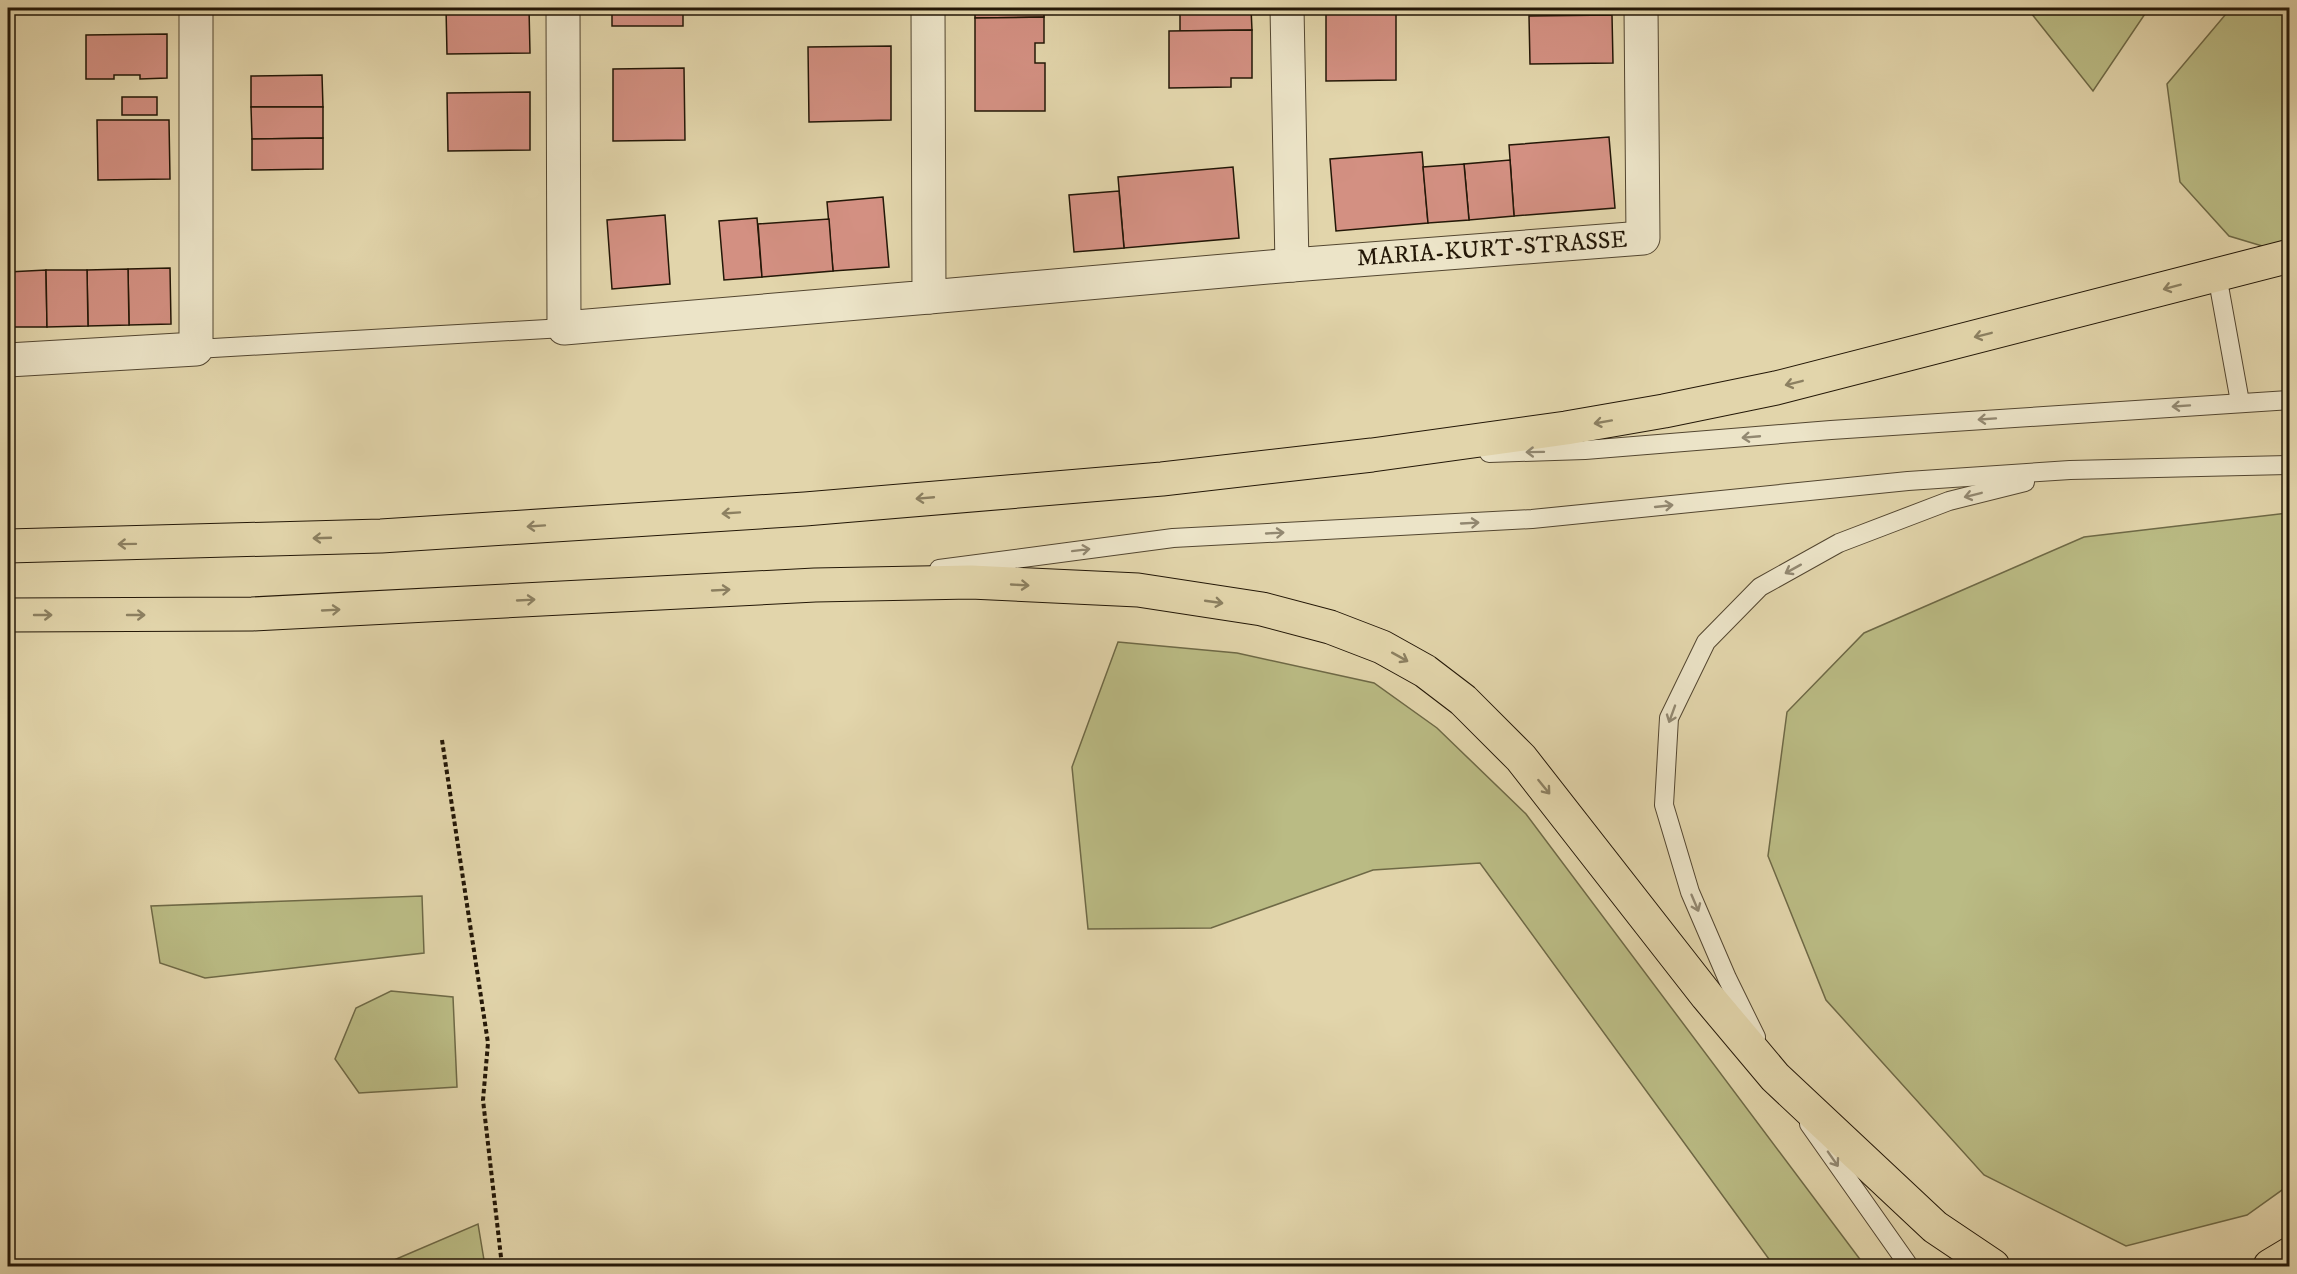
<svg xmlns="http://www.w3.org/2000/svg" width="2297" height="1274" font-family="'IM FELL DW Pica',serif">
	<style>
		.green { fill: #babb84; stroke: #6e6946; stroke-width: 1.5 }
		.building { fill: #d39082; stroke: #231707; stroke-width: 1.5 }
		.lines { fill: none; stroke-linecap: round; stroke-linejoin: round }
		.lane-casing { stroke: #534630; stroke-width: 20 }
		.street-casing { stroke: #534630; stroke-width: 35 }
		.primary-casing { stroke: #231707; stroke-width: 35 }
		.path { stroke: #231707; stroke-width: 4; stroke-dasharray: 4.5 3; stroke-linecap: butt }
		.lane { stroke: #ece4c8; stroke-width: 18 }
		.street { stroke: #ece4c8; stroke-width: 33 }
		.primary { stroke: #e2d5ab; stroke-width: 33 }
		.oneway { stroke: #8c8061 }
		.oneway2 { stroke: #928871 }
		.labels { text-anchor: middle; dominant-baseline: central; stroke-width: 5; stroke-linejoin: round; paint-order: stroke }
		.street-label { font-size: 24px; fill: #231707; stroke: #ece4c8 }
	</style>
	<rect width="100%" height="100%" fill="#e2d5ab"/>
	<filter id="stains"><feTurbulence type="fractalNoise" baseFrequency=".00333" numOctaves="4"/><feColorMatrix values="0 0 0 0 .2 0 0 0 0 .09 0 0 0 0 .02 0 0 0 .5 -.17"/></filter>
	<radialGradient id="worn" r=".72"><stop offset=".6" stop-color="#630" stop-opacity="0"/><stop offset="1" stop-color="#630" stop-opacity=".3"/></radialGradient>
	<g class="green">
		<path d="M2027 8H2149L2093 91Z"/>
		<path d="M2231 8H2289V254L2229 236 2180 182 2167 84Z"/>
		<path d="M2289 513V1185L2247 1215 2126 1246 1984 1175 1826 1000 1768 856 1787 712 1864 633 2084 537Z"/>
		<path d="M1118 642 1237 653 1374 683 1437 728 1526 814 1865 1266H1774L1480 863 1373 870 1211 928 1088 929 1072 767Z"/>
		<path d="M422 896 424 953 205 978 160 963 151 906Z"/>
		<path d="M391 991 453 997 457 1087 359 1093 335 1059 356 1008Z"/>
		<path d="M478 1224 485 1266H380Z"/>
	</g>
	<g class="building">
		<path d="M446 8H529L530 53 447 54Z"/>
		<rect x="612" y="8" width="71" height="18"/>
		<path d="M975 8H1044V17L975 18Z"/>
		<path d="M1180 8H1251L1252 30 1180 31Z"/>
		<path d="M1396 10V80L1326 81V11Z"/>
		<path d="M1612 15 1613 63 1530 64 1529 16Z"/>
		<path d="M1044 17V43H1035V63H1045V111H975V18Z"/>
		<path d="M1252 30V78H1231V87L1169 88V31Z"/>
		<path d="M167 34V78L140 79V75H114V79H86V35Z"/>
		<path d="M891 46V120L809 122 808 47Z"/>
		<path d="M684 68 685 140 613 141V69Z"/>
		<path d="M322 75 323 107H251V76Z"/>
		<path d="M530 92V150L448 151 447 93Z"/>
		<rect x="122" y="97" width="35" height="18"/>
		<path d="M251 107H323V138L252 139Z"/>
		<path d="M97 120H169L170 179 98 180Z"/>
		<path d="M1609 137 1615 208 1514 216 1509 145Z"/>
		<path d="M323 138V169L252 170V139Z"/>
		<path d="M1422 152 1428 223 1336 231 1330 159Z"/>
		<path d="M1510 160 1514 216 1469 220 1464 164Z"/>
		<path d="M1464 164 1469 220 1428 223 1423 167Z"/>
		<path d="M1233 167 1239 238 1124 248 1118 177Z"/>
		<path d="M1119 191 1124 248 1074 252 1069 195Z"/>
		<path d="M883 197 889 267 833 271 827 202Z"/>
		<path d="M665 215 670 284 612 289 607 220Z"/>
		<path d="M757 218 762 277 724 280 719 221Z"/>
		<path d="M829 219 833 271 762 277 758 224Z"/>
		<path d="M170 268 171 324 129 325 128 269Z"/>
		<path d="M128 269 129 325 88 326 87 270Z"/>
		<path d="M46 270 47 327H8V272Z"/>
		<path d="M46 270H87L88 326 47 327Z"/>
	</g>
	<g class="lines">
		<defs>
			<g id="lane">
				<path d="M2217 275 2240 402"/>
				<path d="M196 349 564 328"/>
				<path d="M1489 453 1585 450 1831 430 2290 400"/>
				<path d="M939 569 1173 538 1532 519 1908 481 2070 470 2290 465"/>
				<path d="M1756 1037 1727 978 1690 892 1664 805 1669 718 1706 642 1760 587 1839 543 1949 501 2025 482"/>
				<path d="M1809 1124 1909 1266"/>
			</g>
			<g id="street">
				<path d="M563 8 564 328 929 297 928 8"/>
				<path d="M1287 8 1292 265 1643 238 1641 8"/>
				<path d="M929 297 1292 265"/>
				<path d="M8 360 196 349V8"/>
			</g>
			<g id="primary">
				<path d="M8 546 381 536 805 509 1162 479 1372 455 1566 428 1664 411 1776 388 2290 256"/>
				<path d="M8 615 252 614 815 585 971 582 1138 590 1262 609 1330 627 1382 647 1425 671 1463 700 1521 758 1707 996 1775 1077 1935 1227 1993 1266"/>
				<path d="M2270 1266 2290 1254"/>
			</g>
		</defs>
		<use href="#lane" class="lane-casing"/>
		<use href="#street" class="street-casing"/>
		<use href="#primary" class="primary-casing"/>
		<path class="path" d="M442 740 488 1043 483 1100 502 1266"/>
		<use href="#lane" class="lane"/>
		<use href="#street" class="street"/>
		<use href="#primary" class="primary"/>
	</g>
	<defs><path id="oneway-shaft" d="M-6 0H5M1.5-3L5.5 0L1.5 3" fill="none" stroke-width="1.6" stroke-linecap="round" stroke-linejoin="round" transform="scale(1.5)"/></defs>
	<g class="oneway">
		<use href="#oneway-shaft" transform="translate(2172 287) rotate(165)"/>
		<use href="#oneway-shaft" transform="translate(1983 335) rotate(166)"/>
		<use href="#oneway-shaft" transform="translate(1794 383) rotate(166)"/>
		<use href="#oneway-shaft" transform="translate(1603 422) rotate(170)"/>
		<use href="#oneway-shaft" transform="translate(925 498) rotate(175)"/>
		<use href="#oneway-shaft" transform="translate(731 513) rotate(176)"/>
		<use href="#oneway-shaft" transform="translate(536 526) rotate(176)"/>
		<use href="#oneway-shaft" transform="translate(322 538) rotate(178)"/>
		<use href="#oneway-shaft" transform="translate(127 544) rotate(179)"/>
		<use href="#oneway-shaft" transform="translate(1020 585) rotate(3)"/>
		<use href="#oneway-shaft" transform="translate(721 590) rotate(-3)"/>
		<use href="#oneway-shaft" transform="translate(526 600) rotate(-3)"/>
		<use href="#oneway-shaft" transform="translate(1214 602) rotate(8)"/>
		<use href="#oneway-shaft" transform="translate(331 610) rotate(-3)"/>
		<use href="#oneway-shaft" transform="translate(43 615)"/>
		<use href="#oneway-shaft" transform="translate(136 615)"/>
		<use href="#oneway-shaft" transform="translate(1400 657) rotate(29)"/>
		<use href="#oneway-shaft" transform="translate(1544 787) rotate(51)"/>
	</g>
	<g class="oneway2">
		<use href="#oneway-shaft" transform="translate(2181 406) rotate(176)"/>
		<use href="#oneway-shaft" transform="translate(1987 419) rotate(176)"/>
		<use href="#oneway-shaft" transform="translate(1751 437) rotate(175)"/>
		<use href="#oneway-shaft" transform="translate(1535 452) rotate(179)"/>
		<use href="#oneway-shaft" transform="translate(1973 495) rotate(166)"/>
		<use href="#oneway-shaft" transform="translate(1664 506) rotate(-6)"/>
		<use href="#oneway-shaft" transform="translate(1470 523) rotate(-3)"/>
		<use href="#oneway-shaft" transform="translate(1275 533) rotate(-3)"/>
		<use href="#oneway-shaft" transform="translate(1081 550) rotate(-7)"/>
		<use href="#oneway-shaft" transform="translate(1793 569) rotate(151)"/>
		<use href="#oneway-shaft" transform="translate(1672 714) rotate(110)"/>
		<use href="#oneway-shaft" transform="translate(1695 903) rotate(67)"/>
		<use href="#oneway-shaft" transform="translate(1833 1159) rotate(55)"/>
	</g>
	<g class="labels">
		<g class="street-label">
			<text transform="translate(1492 249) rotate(-4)">MARIA-KURT-STRASSE</text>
		</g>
	</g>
	<rect width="2297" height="1274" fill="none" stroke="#e2d5ab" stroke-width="30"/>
	<rect x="9" y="9" width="2279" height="1256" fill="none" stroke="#231707" stroke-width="3"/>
	<rect x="15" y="15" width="2267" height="1244" fill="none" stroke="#231707" stroke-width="1.5"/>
	<rect width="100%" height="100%" filter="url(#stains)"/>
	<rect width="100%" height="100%" fill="url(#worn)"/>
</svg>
